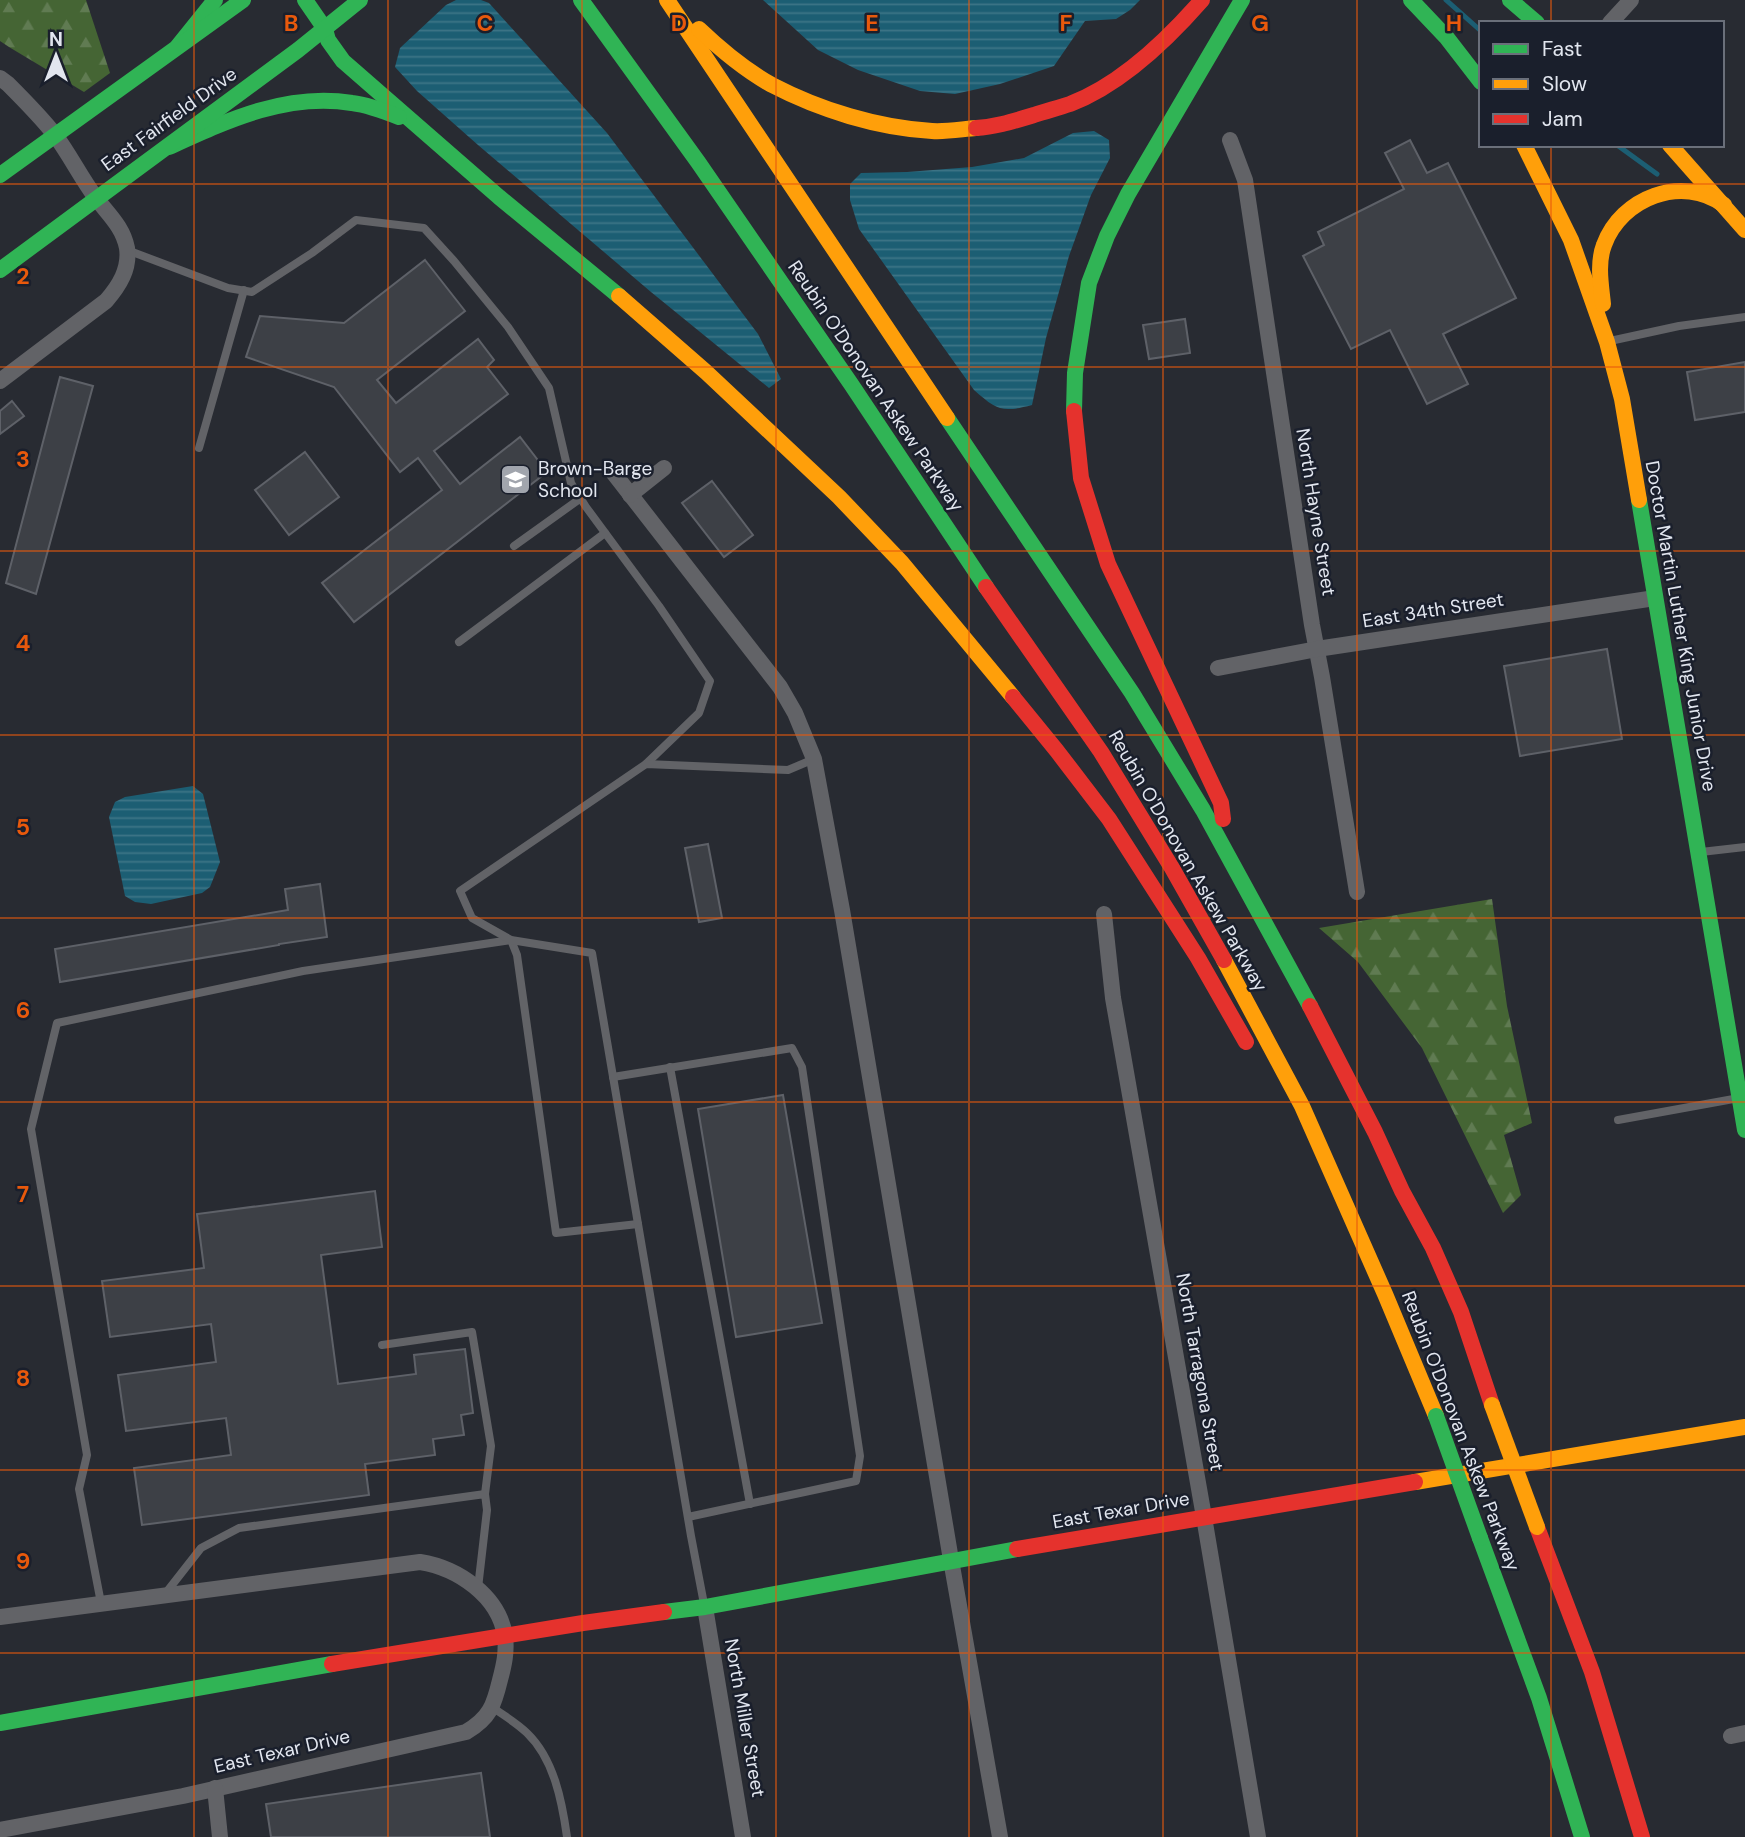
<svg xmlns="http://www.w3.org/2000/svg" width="1745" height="1837" font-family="'DM Sans',sans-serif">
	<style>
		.forest { fill: url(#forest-firs) }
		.water { fill: url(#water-rules) }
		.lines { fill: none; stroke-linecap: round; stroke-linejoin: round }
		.stream { stroke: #1c5e73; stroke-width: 5 }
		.building { fill: #3d4046; stroke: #5e6168; stroke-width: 2 }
		.lane { stroke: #626367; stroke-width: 8 }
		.street { stroke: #626367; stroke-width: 16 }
		.fast { stroke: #30b455; stroke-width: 16 }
		.slow { stroke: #ff9f0a; stroke-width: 16 }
		.jam { stroke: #e5322d; stroke-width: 16 }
		.fast-bridge { stroke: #30b455; stroke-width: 16 }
		.slow-bridge { stroke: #ff9f0a; stroke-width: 16 }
		.grid { fill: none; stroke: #e8590c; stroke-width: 2; stroke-opacity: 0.55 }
		.labels { text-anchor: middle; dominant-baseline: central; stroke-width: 5; stroke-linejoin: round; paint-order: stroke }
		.street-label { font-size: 19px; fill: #e2e6ef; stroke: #1a1f2c }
		.poi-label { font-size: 19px; fill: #e2e6ef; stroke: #1a1f2c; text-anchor: start }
		.grid-label { font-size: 23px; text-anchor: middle; font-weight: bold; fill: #e8590c; stroke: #1a1f2c; stroke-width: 5; stroke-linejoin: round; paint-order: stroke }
	</style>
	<defs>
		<pattern id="forest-firs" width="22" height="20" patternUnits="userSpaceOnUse" patternTransform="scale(1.75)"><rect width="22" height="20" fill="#456534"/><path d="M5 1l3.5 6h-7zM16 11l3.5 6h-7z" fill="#607b52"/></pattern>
		<pattern id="water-rules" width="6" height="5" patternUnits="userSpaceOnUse" patternTransform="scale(1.75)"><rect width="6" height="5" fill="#1c5e73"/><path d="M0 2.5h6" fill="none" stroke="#3d7587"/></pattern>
	</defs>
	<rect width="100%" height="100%" fill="#282b32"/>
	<g class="forest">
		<path d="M0 0H86L110 73 84 92 9 47 0 41Z"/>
		<path d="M1492 899 1507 1006 1532 1123 1504 1135 1521 1195 1503 1213 1422 1048 1358 962 1319 928Z"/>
	</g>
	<g class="water">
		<path d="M456 0H481L489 3 607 133 758 334 781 379 769 388 651 292 478 145 417 91 395 67 400 48 446 5Z"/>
		<path d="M763 0H1140L1130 10 1116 19 1085 21 1054 66 1000 84 955 94 920 91 858 70 818 50Z"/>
		<path d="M1094 131 1109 140 1110 158 1091 195 1069 256 1046 338 1032 405C1001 413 997 410 974 390L859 229 850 200V184L861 173 907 172 972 167 1024 158 1073 133Z"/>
		<path d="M193 786 203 794 220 862 210 887 202 893 151 904 135 902 125 896 109 817 115 802 125 797Z"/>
	</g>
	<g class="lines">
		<g class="stream">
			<path d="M1446 0 1481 31"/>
			<path d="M1617 145 1657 174"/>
		</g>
	</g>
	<g class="building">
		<path d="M1410 140 1427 173 1448 163 1516 298 1443 334 1468 384 1427 404 1390 330 1351 349 1303 256 1324 245 1318 232 1404 189 1385 153Z"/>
		<path d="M425 260 465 311 377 380 396 403 478 339 494 360 487 367 508 394 434 451 460 484 520 437 547 472 354 622 322 583 442 490 418 458 400 472 334 387 246 357 260 316 344 323Z"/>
		<path d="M1185 319 1190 353 1149 359 1143 325Z"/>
		<path d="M1745 362V412L1695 420 1687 372Z"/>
		<path d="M60 377 93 386 36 594 6 583Z"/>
		<path d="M12 401 24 416 0 434V411Z"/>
		<path d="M305 452 339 497 289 535 255 490Z"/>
		<path d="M712 481 753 535 724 557 682 503Z"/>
		<path d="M1607 649 1622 739 1520 756 1504 666Z"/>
		<path d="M708 844 722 918 699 922 685 848Z"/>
		<path d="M320 884 327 937 279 944V945L60 982 55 949 288 910 285 889Z"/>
		<path d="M783 1095 822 1323 736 1337 698 1109Z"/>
		<path d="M375 1191 382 1247 321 1255 338 1384 416 1374 414 1355 465 1349 473 1413 461 1415 464 1435 433 1439 435 1455 365 1464 369 1495 142 1525 134 1468 231 1455 226 1418 126 1431 118 1375 216 1362 211 1324 110 1337 102 1281 204 1268 197 1214Z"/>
		<path d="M481 1773 490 1837H271L266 1804Z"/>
	</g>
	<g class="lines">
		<g class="lane">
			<path d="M127 250 228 288 252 292 312 253 356 220 424 228 454 261 508 327 549 388 571 483 586 507 659 606 710 681 699 713 646 764"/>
			<path d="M1610 341 1679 326 1745 317"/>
			<path d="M199 448 244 290"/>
			<path d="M514 546 581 498"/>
			<path d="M459 642 605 533"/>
			<path d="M1701 852 1745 847"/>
			<path d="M670 1067 750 1504"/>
			<path d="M613 1077 792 1048 802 1067 860 1456 856 1481 688 1517"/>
			<path d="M1618 1120 1739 1098"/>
			<path d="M382 1345 472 1332 491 1446 485 1494"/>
			<path d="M165 1594 201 1548 239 1528 485 1494 487 1510 478 1588"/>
			<path d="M101 1603 79 1489 87 1455 31 1129 57 1023 303 971 511 940 517 955 556 1233 638 1224"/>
			<path d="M704 1604 691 1536 592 953 511 940 472 918 460 891 646 764 788 770 814 759"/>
			<path d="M492 1707C503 1715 517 1723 527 1733 554 1759 562 1801 567 1837"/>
		</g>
		<g class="street">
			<path d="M1610 23 1631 0"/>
			<path d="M0 78 8 84C24 100 41 117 55 135 70 155 81 178 96 198 109 215 123 227 127 248 130 269 119 286 106 301L0 381"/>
			<path d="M1230 140 1245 180 1312 625 1322 677 1357 892"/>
			<path d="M612 471 780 687 795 713 814 759 842 910 951 1560 1000 1837"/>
			<path d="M630 495 664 468"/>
			<path d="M1218 668 1317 649 1655 598"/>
			<path d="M1104 914 1113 998 1204 1517 1258 1837"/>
			<path d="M705 1607 743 1837"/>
			<path d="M0 1617 420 1562C458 1568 499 1596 505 1636 507 1652 504 1665 500 1680 494 1705 490 1718 466 1732L183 1796 0 1830"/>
			<path d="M1731 1736 1745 1733"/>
			<path d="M215 1788 220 1837"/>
		</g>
		<g class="fast">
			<path d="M305 0 325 29 328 40 343 61 499 197 619 296"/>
			<path d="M581 0 698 162 851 384 986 587"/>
			<path d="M1411 0 1447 38 1481 82"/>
			<path d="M1510 0 1537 23"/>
			<path d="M178 46 215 0"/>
			<path d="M169 147C226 121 287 92 352 103 368 105 384 111 399 117"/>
			<path d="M0 175 243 0"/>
			<path d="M0 270 298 50 360 0"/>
			<path d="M1074 411 1075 373 1089 283 1107 236 1128 194 1242 0"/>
			<path d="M947 418 1132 693 1203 810 1310 1006"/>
			<path d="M1639 500 1745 1130"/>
			<path d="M1480 1538 1539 1698 1582 1837"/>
			<path d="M664 1612 705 1607 1017 1549"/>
			<path d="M0 1723 332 1664"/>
		</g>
		<g class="slow">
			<path d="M667 0 947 418"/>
			<path d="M699 29C721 50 745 70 772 85 820 110 878 128 932 131 947 132 962 129 976 128"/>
			<path d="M1524 145 1571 240 1607 342 1622 399 1639 500"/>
			<path d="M1670 145 1745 230"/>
			<path d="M619 296 706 372 839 497 902 563 1013 697"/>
			<path d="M1603 304C1601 285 1597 263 1604 245 1621 198 1682 174 1724 205"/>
			<path d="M1224 960 1302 1106 1385 1294 1436 1416"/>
			<path d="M1415 1482 1745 1427"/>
		</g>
		<g class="jam">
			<path d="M976 128C996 127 1014 121 1034 115 1046 111 1058 108 1070 104 1120 85 1167 40 1202 0"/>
			<path d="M1074 411 1081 478 1108 564 1221 803 1223 819"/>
			<path d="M986 587 1101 752 1172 868 1224 960"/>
			<path d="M1013 697 1057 751 1109 819 1198 958 1246 1042"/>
			<path d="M1310 1006 1375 1132 1402 1191 1433 1248 1461 1312 1492 1405"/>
			<path d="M1537 1527 1592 1672 1642 1837"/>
			<path d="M1017 1549 1415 1482"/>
			<path d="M332 1664 583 1623 664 1612"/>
		</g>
		<path class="fast-bridge" d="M1436 1416 1480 1538"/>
		<path class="slow-bridge" d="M1492 1405 1537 1527"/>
	</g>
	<path class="grid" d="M194 0V1837M388 0V1837M582 0V1837M776 0V1837M969 0V1837M1163 0V1837M1357 0V1837M1551 0V23M1551 145V1837M0 184H1745M0 367H1745M0 551H1745M0 735H1745M0 918H1745M0 1102H1745M0 1286H1745M0 1470H1745M0 1653H1745"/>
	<defs>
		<symbol id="school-square" viewBox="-11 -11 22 22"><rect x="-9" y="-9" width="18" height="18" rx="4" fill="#a1a5ad" stroke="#1a1f2c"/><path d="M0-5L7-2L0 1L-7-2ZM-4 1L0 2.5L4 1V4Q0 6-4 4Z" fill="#fff"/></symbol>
	</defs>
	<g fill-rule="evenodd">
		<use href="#school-square" x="498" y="462" width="35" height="35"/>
	</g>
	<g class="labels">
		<g class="street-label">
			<text transform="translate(169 119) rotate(-36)">East Fairfield Drive</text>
			<text transform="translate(876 386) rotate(56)">Reubin O'Donovan Askew Parkway</text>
			<text transform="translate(1316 512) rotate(81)">North Hayne Street</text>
			<text transform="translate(1433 610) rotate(-9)">East 34th Street</text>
			<text transform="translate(1681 626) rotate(80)">Doctor Martin Luther King Junior Drive</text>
			<text transform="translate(1188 861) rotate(60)">Reubin O'Donovan Askew Parkway</text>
			<text transform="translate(1200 1372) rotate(80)">North Tarragona Street</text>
			<text transform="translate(1461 1431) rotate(69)">Reubin O'Donovan Askew Parkway</text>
			<text transform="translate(1121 1510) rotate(-10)">East Texar Drive</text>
			<text transform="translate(745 1718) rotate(80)">North Miller Street</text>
			<text transform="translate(282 1751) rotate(-13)">East Texar Drive</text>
		</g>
		<g class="poi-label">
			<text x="538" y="468">Brown-Barge<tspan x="538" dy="22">School</tspan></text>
		</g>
	</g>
	<g class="grid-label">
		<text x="291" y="31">B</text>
		<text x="485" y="31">C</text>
		<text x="679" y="31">D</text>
		<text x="872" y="31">E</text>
		<text x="1066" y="31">F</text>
		<text x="1260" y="31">G</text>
		<text x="1454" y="31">H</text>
		<text x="23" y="284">2</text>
		<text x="23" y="467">3</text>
		<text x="23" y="651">4</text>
		<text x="23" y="835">5</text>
		<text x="23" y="1018">6</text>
		<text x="23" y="1202">7</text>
		<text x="23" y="1386">8</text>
		<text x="23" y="1569">9</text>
	</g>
	<rect x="1479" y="21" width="245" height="126" fill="#1a1f2c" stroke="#6a6f7a" stroke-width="2"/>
	<rect x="1493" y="44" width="35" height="10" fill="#30b455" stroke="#6a6f7a" stroke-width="2"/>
	<text x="1542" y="56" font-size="21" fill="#e2e6ef">Fast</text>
	<rect x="1493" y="79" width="35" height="10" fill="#ff9f0a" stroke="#6a6f7a" stroke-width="2"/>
	<text x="1542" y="91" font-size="21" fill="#e2e6ef">Slow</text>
	<rect x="1493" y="114" width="35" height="10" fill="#e5322d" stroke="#6a6f7a" stroke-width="2"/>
	<text x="1542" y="126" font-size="21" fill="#e2e6ef">Jam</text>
	<g transform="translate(56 56)" stroke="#1a1f2c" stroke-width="5" paint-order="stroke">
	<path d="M0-5L12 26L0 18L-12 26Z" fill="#e2e6ef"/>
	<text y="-10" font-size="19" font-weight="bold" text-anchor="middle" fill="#e2e6ef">N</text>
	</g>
</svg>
